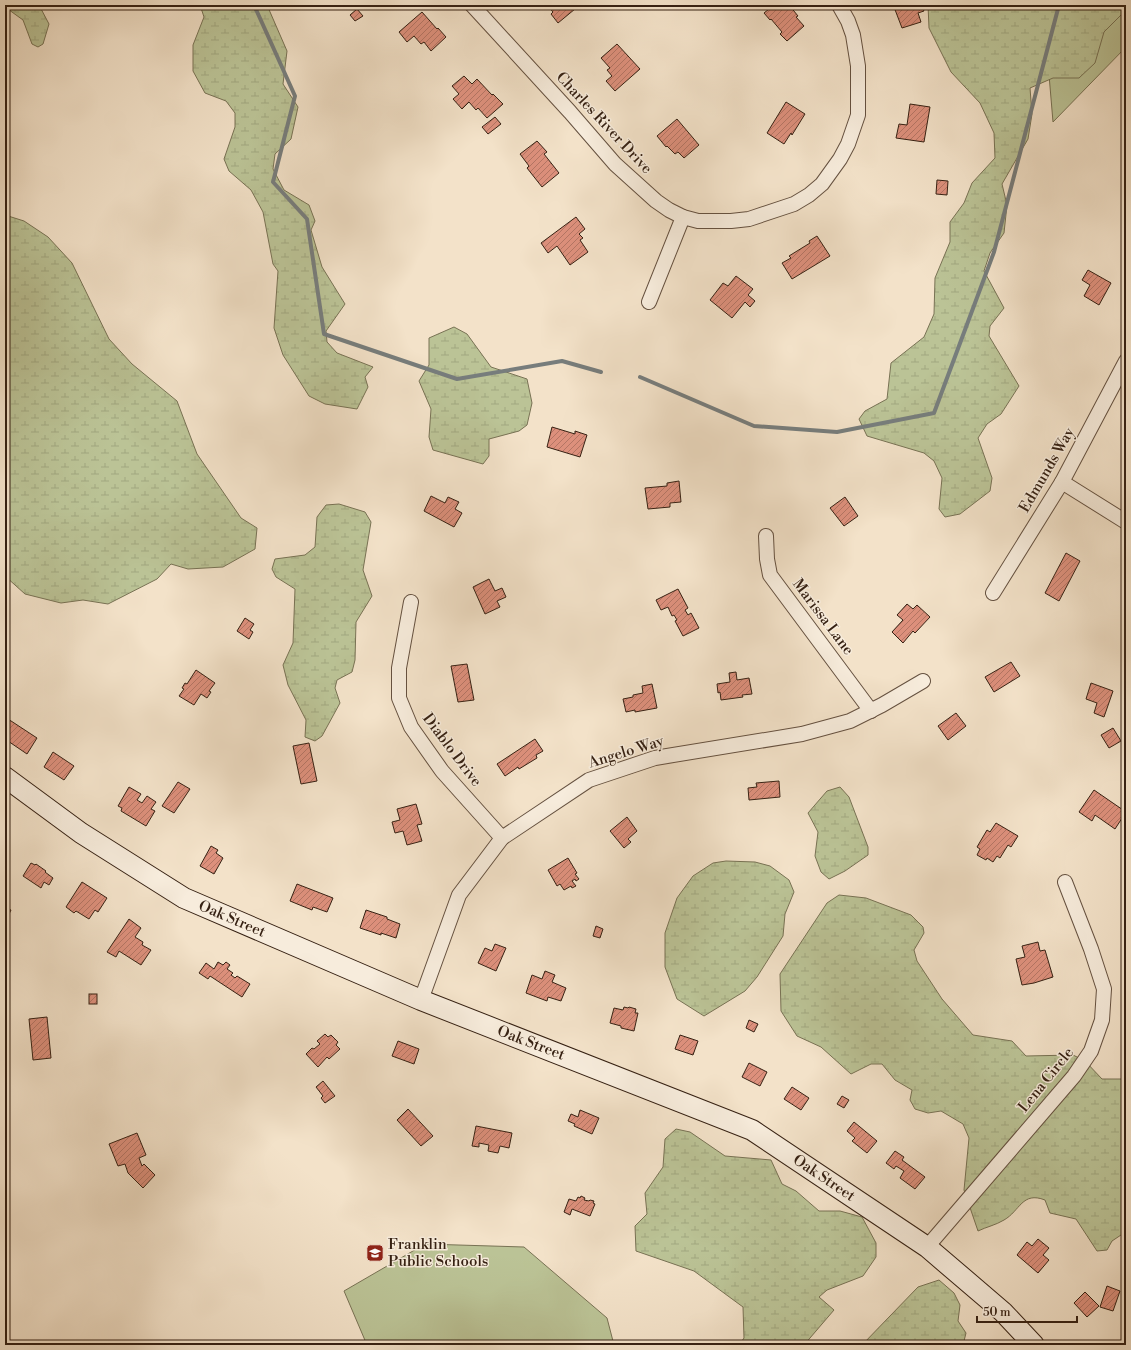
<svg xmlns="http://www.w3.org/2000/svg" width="1131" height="1350" font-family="'Libre Bodoni',serif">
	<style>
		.green { fill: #bbc396; stroke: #787254 }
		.wetland { fill: url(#wetland-marsh); stroke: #787254 }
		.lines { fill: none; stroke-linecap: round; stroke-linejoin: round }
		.stream { stroke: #777d7c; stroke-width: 4 }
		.building { fill: url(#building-hatch); stroke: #362113 }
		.minor-casing { stroke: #655140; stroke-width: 16 }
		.secondary-casing { stroke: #362113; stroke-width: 22 }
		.minor { stroke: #f7ecdc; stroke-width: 14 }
		.secondary { stroke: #f7ecdc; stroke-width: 20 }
		.labels { text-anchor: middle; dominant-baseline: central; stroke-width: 3; stroke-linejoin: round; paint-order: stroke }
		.street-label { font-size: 15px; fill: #362113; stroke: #f7ecdc }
		.poi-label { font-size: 15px; fill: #362113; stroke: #f7ecdc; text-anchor: start }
	</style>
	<defs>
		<pattern id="wetland-marsh" width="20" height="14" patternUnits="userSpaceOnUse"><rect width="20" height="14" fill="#bbc396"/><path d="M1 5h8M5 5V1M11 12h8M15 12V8" fill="none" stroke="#a1a780"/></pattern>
		<pattern id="building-hatch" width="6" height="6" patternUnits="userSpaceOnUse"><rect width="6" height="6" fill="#dd907c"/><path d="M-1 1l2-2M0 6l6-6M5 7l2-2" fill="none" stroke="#b47564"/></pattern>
	</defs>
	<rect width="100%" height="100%" fill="#f3e2c9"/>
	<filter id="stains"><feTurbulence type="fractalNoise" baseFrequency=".005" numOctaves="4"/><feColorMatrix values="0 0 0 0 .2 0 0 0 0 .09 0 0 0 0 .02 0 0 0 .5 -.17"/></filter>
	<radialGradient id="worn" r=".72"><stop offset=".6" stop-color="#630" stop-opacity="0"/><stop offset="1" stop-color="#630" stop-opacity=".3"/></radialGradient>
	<g class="green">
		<path d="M1126 5V47L1053 122 1047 51Z"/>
		<path d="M425 1244 524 1247 607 1318 614 1345H367L344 1291Z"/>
	</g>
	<g class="wetland">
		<path d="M5 5H39L49 24 43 44 38 47 32 44 23 20 5 7Z"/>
		<path d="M200 5H267L287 51 283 84 298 107 291 139 275 154 273 169 284 190 309 205 315 221 311 230 322 267 345 304 326 331 327 342 337 353 373 367 365 377 368 387 357 409 325 404 309 396 283 355 274 328 278 271 273 264 263 212 251 190 229 171 224 159 235 127V113L226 101 205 93 193 71V45L204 17Z"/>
		<path d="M928 5H1126V10L1104 32 1095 63 1079 78H1053L1030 88 1032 114 1028 139 1002 184 1007 205 1004 233 990 253 984 271 1004 308 990 326 989 336 1019 386 1001 414 987 424 978 438 992 478 990 491 960 514 945 517 939 509 942 478 934 461 924 453 867 436 859 419 865 411 887 399 891 363 924 337 934 314 935 278 950 242V222L964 203 972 183 995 158 994 133 980 103 951 72 929 28Z"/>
		<path d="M5 215 24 221 48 237 72 263 109 339 132 364 177 401 197 454 241 518 257 528 255 549 223 567 188 569 171 564 157 579 108 604 83 600 61 603 25 594 5 576Z"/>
		<path d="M454 327 467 334 491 367 527 379 532 403 527 425 519 431 489 439V456L483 464 433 450 429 437 431 409 419 381 429 365V338Z"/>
		<path d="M339 504 365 512 371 522 363 570 372 596 356 622 355 660 352 672 337 680 335 688 340 703 322 736 315 741 305 737 306 720 288 685 283 665 293 643 295 589 276 577 272 569 275 559 305 555 315 547 317 517 326 505Z"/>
		<path d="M840 787 849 797 868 847V855L845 871 829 879 821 872 815 856 818 832 808 813 827 791Z"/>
		<path d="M726 861 755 862 770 866 789 880 794 892 785 914 783 936 757 977 745 991 704 1016 677 999 665 967V933L677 898 693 876 713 863Z"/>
		<path d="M839 895 866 898 911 915 923 927 924 933 914 950 917 961 942 999 973 1035 1012 1041 1026 1056 1073 1055 1085 1061 1102 1079H1126V1233H1124L1112 1241 1107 1250 1097 1251 1076 1219 1050 1213 1045 1200C1022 1191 1020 1211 1004 1220 996 1225 986 1227 978 1231L964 1190 969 1138 963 1124 941 1111 928 1113 915 1109 910 1100 912 1090 895 1080 882 1064H871L851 1074 821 1047 797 1036 781 1011 780 974 827 903Z"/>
		<path d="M676 1129 690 1132 725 1156 771 1160 782 1184 796 1191 819 1211H840L862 1217 876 1243V1257L863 1276 827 1290 819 1297 834 1310 804 1345H739L744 1338 743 1307 694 1271 636 1251 635 1226 647 1214 645 1193 663 1167 665 1139Z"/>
		<path d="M939 1280 954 1293 960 1305 958 1321 966 1333 963 1345H862L918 1287Z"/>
	</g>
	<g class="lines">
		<g class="stream">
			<path d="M254 5 295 96 273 182 307 219 324 334 457 379 562 361 601 372"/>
			<path d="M640 377 754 426 837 432 934 413 994 252 1059 5"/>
		</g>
	</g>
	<g class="building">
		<path d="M547 5H572L575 9 558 23 551 14 553 12Z"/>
		<path d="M774 5H789L798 16 796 17 804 26 787 41 780 34 782 32 771 19 770 20 764 13Z"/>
		<path d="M891 5H921L924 11 918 13 921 22 902 28 894 7H892Z"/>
		<path d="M357 9 363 16 355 21 350 15Z"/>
		<path d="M422 12 437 29 438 28 446 37 431 51 424 42 421 44 414 36 407 42 399 32Z"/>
		<path d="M617 44 640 69 615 91 606 81 612 76 607 70 610 68 601 58Z"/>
		<path d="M464 76 472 84 477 79 492 95 493 94 503 104 487 118 478 108 476 110 469 102 462 109 453 99 459 94 452 86Z"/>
		<path d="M786 102 805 114 792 135 791 133 784 144 767 133Z"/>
		<path d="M910 104 930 107 924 142 896 138 899 124 907 125Z"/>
		<path d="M495 117 501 124 488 134 482 127Z"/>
		<path d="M677 119 699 145 684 158 678 152 675 154 667 146 666 147 657 136Z"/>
		<path d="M537 141 547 152 544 154 559 173 542 187 527 168 529 166 520 154Z"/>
		<path d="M937 180 948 181 947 195 936 194Z"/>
		<path d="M576 217 585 229 579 234 583 238 580 240 588 252 570 265 557 246 548 253 541 243Z"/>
		<path d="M817 236 830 256 792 279 782 263 791 258 789 256 810 243 809 241Z"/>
		<path d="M1088 270 1111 283 1099 305 1084 296 1090 285 1082 280Z"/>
		<path d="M736 276 753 289 748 295 755 301 750 307 745 302 732 318 710 300 723 283 728 286Z"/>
		<path d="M552 427 575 434V431L587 435 580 457 547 447Z"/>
		<path d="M679 481 681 502 670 503V507L648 509 645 488 667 486V483Z"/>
		<path d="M431 496 445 503 448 497 459 502 455 509 462 513 454 527 424 511Z"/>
		<path d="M845 497 858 516 844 526 830 508Z"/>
		<path d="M1066 553 1080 561 1059 601 1045 593Z"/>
		<path d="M489 579 495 591 502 588 506 597 497 601 500 607 485 614 473 587Z"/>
		<path d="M678 589 688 608 685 610 688 615 691 613 699 628 683 636 675 621 677 620 674 615 672 616 668 607 661 610 656 600Z"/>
		<path d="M907 604 913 609 917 605 930 617 915 633 913 631 903 643 892 632 903 620 897 615Z"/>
		<path d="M245 618 254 624 250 630 253 632 249 639 237 631Z"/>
		<path d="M1011 662 1020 676 994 692 985 677Z"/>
		<path d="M467 664 474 700 458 702 451 666Z"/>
		<path d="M196 670 215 683 209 691 211 692 207 698 201 694 194 705 179 696 184 689 182 688 185 683 187 684Z"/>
		<path d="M736 672 737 680 749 678 752 694 742 695 743 697 721 700 720 692 718 693 717 684 730 682 729 673Z"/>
		<path d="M1091 683 1113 691 1104 717 1094 713 1097 703 1086 699Z"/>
		<path d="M652 684 657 708 635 712V710L626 712 623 699 633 697V695L643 693 642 686Z"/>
		<path d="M956 713 966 726 948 740 938 726Z"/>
		<path d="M5 717 37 738 27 754 5 739Z"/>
		<path d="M1113 728 1121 741 1109 748 1101 735Z"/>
		<path d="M535 739 543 751 536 755 537 758 519 769 518 767 505 776 497 764Z"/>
		<path d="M309 743 317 781 301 784 293 746Z"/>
		<path d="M53 752 74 766 64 780 44 767Z"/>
		<path d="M779 781 780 797 749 800 748 788 757 787 756 783Z"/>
		<path d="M178 782 190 789 174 813 162 806Z"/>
		<path d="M129 787 141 794 137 800 142 803 147 796 156 802 151 809 155 811 146 826 121 811 122 808 118 806Z"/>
		<path d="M1094 790 1126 812 1115 829 1095 815 1092 821 1079 812Z"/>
		<path d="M416 804 422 824 417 825 422 841 407 845 403 831 395 833 392 822 400 820 397 809Z"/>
		<path d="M627 817 637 831 628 839 631 842 624 848 610 831Z"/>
		<path d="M996 823 1018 836 1011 847 1008 845 1000 858 997 856 993 862 987 858 986 860 977 855 980 849 977 847 987 830 990 832Z"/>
		<path d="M211 846 218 850 216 853 223 858 214 874 200 866Z"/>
		<path d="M568 858 577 873 575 874 579 879 576 881 575 879 572 881 576 886 572 888 571 886 564 890 560 884 557 886 548 870Z"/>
		<path d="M31 863 35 865 36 864 46 871 45 872 53 878 49 885 44 882 41 888 23 876Z"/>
		<path d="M82 882 107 898 98 912 95 910 89 919 76 911 74 913 66 907Z"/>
		<path d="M297 884 333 898 327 912 313 907 312 910 290 901Z"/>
		<path d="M5 908 11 910 7 918 5 917Z"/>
		<path d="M366 910 387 917V919L400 924 396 938 381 933V935L360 928Z"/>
		<path d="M129 919 141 928 135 937 143 942 142 945 151 950 141 965 119 951 116 957 107 952Z"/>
		<path d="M596 926 603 929 600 938 593 936Z"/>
		<path d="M1038 942 1040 951 1045 950 1053 977 1034 983 1022 985 1016 959 1025 957 1022 946Z"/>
		<path d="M495 944 506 948 496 971 478 963 485 948 492 951Z"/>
		<path d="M218 962 223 965 226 962 230 965 227 969 233 973 231 975 235 978 237 976 250 984 242 997 210 976 208 979 199 973 206 963 214 969Z"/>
		<path d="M545 971 555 975 552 982 566 988 561 1001 548 997 547 1001 526 993 532 975 542 979Z"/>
		<rect x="89" y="994" width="8" height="10"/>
		<path d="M624 1007 628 1008 629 1007 636 1009 635 1013H638L634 1031 621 1028V1026L610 1023 614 1008 623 1010Z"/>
		<path d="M47 1017 51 1058 33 1060 29 1019Z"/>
		<path d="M749 1020 758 1024 754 1032 746 1028Z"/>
		<path d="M325 1034 328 1037 331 1035 338 1042 336 1045 340 1049 329 1059 327 1057 318 1067 306 1054 312 1048 314 1049 320 1044 317 1041Z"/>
		<path d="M680 1035 698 1041 693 1055 675 1049Z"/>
		<path d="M398 1041 419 1049 414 1064 392 1056Z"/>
		<path d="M749 1063 767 1072 760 1086 742 1077Z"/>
		<path d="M323 1081 335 1096 325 1103 321 1098 323 1096 316 1087Z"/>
		<path d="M792 1087 809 1098 801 1110 784 1099Z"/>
		<path d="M842 1096 849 1100 844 1108 837 1104Z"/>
		<path d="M408 1109 433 1136 421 1146 397 1120Z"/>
		<path d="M580 1110 599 1118 592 1134 574 1126 575 1124 568 1121 571 1114 578 1117Z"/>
		<path d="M854 1122 877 1141 867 1153 852 1141 855 1138 847 1131Z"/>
		<path d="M476 1126 512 1133 509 1148 500 1146 498 1153 488 1151 489 1145 479 1143V1147L472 1146Z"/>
		<path d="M137 1133 146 1155 139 1158 142 1166 144 1164 155 1175 143 1188 128 1173 125 1164 118 1166 109 1144Z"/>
		<path d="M895 1151 904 1157 902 1160 925 1177 915 1189 900 1178 904 1171 896 1166 894 1169 886 1163Z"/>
		<path d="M581 1196 585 1198 584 1200 589 1201 590 1200 594 1201 593 1203 595 1204 590 1216 572 1209 570 1215 564 1212 569 1199 576 1201 578 1197 580 1198Z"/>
		<path d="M1038 1239 1049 1248 1043 1255 1049 1260 1038 1273 1017 1255 1027 1242 1032 1246Z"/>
		<path d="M1107 1286 1120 1291 1113 1311 1100 1307Z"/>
		<path d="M1085 1292 1099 1306 1087 1317 1074 1303Z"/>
	</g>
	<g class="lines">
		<defs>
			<g id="minor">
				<path d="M472 5 570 112 615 164 656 201 669 210 683 217 698 221H731L749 219 794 204 809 195 822 184 840 159 848 144 858 115V66L853 35 848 21 839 5"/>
				<path d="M649 302 683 217"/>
				<path d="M1062 482 1126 522"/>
				<path d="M766 536 767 559 770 575 871 711"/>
				<path d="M993 593 1062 482 1126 361"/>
				<path d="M411 602 399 668V698L411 727 442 771 502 838"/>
				<path d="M421 1000 459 895 502 838 589 780 655 758 802 734 850 721 882 705 923 681"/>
				<path d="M927 1247 1074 1076 1091 1051 1102 1020 1104 989 1091 949 1065 882"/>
			</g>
			<path id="secondary" d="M5 777 81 833 184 898 421 1000 752 1130 927 1247 1003 1312 1034 1345"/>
		</defs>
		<use href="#minor" class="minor-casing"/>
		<use href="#secondary" class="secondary-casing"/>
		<use href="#minor" class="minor"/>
		<use href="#secondary" class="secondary"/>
	</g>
	<defs>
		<symbol id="school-square" viewBox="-11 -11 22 22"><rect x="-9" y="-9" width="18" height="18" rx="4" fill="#8f2418" stroke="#f7ecdc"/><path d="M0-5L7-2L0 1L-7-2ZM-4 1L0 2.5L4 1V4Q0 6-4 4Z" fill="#fff"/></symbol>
	</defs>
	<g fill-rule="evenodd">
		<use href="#school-square" x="365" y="1243" width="20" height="20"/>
	</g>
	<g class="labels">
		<g class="street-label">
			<text transform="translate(604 123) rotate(47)">Charles River Drive</text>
			<text transform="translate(1047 470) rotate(-60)">Edmunds Way</text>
			<text transform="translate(823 617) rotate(53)">Marissa Lane</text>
			<text transform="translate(452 750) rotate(53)">Diablo Drive</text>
			<text transform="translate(626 752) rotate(-17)">Angelo Way</text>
			<text transform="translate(232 919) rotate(23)">Oak Street</text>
			<text transform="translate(531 1043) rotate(21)">Oak Street</text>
			<text transform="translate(1046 1080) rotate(-51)">Lena Circle</text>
			<text transform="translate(824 1178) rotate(34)">Oak Street</text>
		</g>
		<g class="poi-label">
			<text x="388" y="1244">Franklin<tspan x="388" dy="17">Public Schools</tspan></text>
		</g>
	</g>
	<rect width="1131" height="1350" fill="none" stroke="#f3e2c9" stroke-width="20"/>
	<rect x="6" y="6" width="1119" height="1338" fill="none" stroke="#362113" stroke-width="2"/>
	<rect x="10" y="10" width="1111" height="1330" fill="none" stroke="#362113"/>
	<path d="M977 1316v6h100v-6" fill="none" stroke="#362113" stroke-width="2"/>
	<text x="983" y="1316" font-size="12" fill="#362113" stroke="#f7ecdc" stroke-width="3" paint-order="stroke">50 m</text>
	<rect width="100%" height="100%" filter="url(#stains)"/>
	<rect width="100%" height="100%" fill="url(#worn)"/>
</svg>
